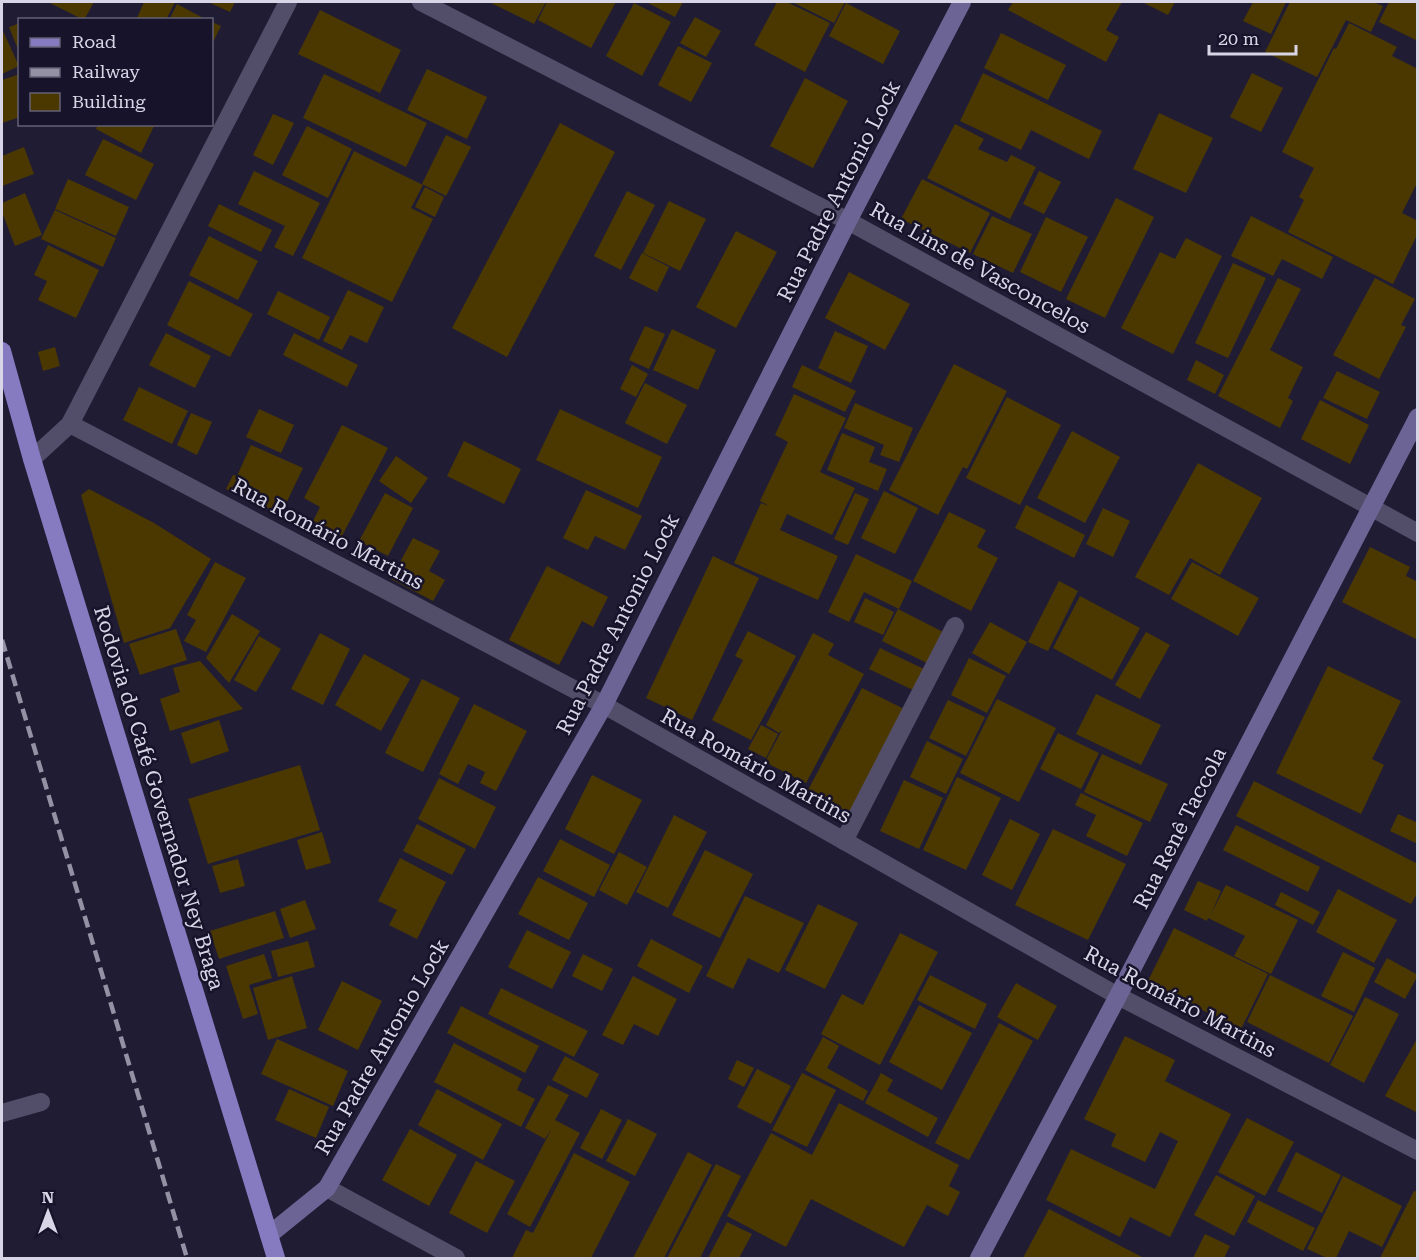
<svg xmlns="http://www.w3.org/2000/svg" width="1419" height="1260" font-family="'Roboto Serif',serif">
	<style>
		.building { fill: #4b3800 }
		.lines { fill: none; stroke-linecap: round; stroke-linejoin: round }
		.street { stroke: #524e6a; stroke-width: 18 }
		.secondary { stroke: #6c6495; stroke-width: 18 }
		.primary { stroke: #867ac0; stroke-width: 18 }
		.rail { stroke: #9491a4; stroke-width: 4.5; stroke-dasharray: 12 6; stroke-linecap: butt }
		.labels { text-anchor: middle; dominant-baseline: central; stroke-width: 5; stroke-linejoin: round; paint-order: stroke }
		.street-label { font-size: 21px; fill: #d8d6e6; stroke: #17132a }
	</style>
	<rect width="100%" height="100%" fill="#201c34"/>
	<g class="building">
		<path d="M48 2H94L84 20Z"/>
		<path d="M144 2H175L166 20H136Z"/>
		<path d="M208 2H235L230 12Z"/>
		<path d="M489 2H546L534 24Z"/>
		<path d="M547 2H616L591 48 538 20Z"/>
		<path d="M646 2H683L675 17Z"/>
		<path d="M777 2H787L830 23 805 72 754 45Z"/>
		<path d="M792 2H845L834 23Z"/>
		<path d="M1013 2H1122L1106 30 1119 37 1106 62 1008 10Z"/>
		<path d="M1142 2H1175L1168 15Z"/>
		<path d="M1253 2H1286L1271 34 1243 21Z"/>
		<path d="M1290 2H1373L1383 6 1371 32 1346 20 1317 77 1265 52Z"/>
		<path d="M1389 2H1418V41L1379 22Z"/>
		<path d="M634 3 671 22 642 76 606 56Z"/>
		<path d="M846 3 900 31 883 64 829 36Z"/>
		<path d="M177 4 207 20H169Z"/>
		<path d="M320 10 401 50 380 93 298 54Z"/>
		<path d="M695 17 721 31 706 57 680 43Z"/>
		<path d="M212 22 221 26 212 44Z"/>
		<path d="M20 23V52H19L9 27Z"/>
		<path d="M1349 23 1397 47 1392 56 1418 69V181L1402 213 1418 221V233L1393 284 1288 232 1304 200 1299 197 1314 168 1282 152 1334 48 1336 49Z"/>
		<path d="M2 29 19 66 2 74Z"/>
		<path d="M1001 33 1066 65 1048 100 984 68Z"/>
		<path d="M678 46 712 63 691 102 658 85Z"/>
		<path d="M427 69 487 97 467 139 407 110Z"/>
		<path d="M983 73 1102 131 1089 159 1031 130 1021 150 960 121Z"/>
		<path d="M1252 73 1283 88 1261 132 1230 117Z"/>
		<path d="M20 74V117L2 123V80Z"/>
		<path d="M324 74 427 123 406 167 303 118Z"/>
		<path d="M805 78 848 101 813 168 770 146Z"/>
		<path d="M1159 113 1213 138 1186 193 1133 169Z"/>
		<path d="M273 114 294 123 273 165 253 155Z"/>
		<path d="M560 123 615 152 507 357 452 328Z"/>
		<path d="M98 124H155L141 153 96 129Z"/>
		<path d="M955 124 984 139 978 149 1007 162 1011 155 1036 167 1010 219 927 178Z"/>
		<path d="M307 126 352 149 328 198 282 175Z"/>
		<path d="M446 135 471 147 446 196 422 184Z"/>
		<path d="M103 139 154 164 136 200 85 175Z"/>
		<path d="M24 147 34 174 2 186V156Z"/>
		<path d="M354 151 423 185 411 208 433 219 392 302 302 258Z"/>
		<path d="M254 171 320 203 293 256 274 247 285 226 238 204Z"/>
		<path d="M1039 171 1061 182 1044 214 1023 204Z"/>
		<path d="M68 179 129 207 116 236 55 209Z"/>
		<path d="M922 179 990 213 970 253 901 219Z"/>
		<path d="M425 187 444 197 435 217 415 207Z"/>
		<path d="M627 191 655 205 621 270 594 256Z"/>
		<path d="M25 193 42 235 15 246 2 212V203Z"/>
		<path d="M1116 198 1154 217 1105 318 1066 299Z"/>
		<path d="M669 201 706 219 680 271 643 253Z"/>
		<path d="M219 204 272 230 261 252 208 226Z"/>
		<path d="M55 210 116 238 103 267 41 239Z"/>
		<path d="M992 216 1032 234 1013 273 973 254Z"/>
		<path d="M1251 216 1333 257 1322 279 1282 259 1273 276 1231 256Z"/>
		<path d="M1046 217 1088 237 1061 292 1020 272Z"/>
		<path d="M736 231 777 252 736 328 696 307Z"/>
		<path d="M209 236 258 261 238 300 189 275Z"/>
		<path d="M1186 238 1222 256 1173 354 1121 328 1160 252 1175 259Z"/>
		<path d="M48 245 99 270 76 318 38 300 47 281 34 275Z"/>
		<path d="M642 253 669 267 657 292 629 278Z"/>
		<path d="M1233 263 1266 278 1228 358 1195 343Z"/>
		<path d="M849 272 910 304 885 350 825 318Z"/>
		<path d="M1278 278 1301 289 1270 350 1303 367 1288 398 1293 401 1280 428 1218 396Z"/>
		<path d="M1375 278 1415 299 1401 325 1406 327 1379 379 1333 355Z"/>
		<path d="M189 281 253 314 230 357 167 325Z"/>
		<path d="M348 290 384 307 367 343 350 335 342 350 323 341Z"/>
		<path d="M278 291 330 317 319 340 267 314Z"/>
		<path d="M645 326 665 334 649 369 629 360Z"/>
		<path d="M672 329 716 350 698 390 653 370Z"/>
		<path d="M835 331 868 346 851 383 818 368Z"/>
		<path d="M166 333 211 356 195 388 149 365Z"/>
		<path d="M294 333 358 365 347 387 283 355Z"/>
		<path d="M55 347 60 366 43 371 38 352Z"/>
		<path d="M1196 360 1224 375 1215 394 1187 380Z"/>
		<path d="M954 364 1007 391 967 469 963 467 938 515 889 490Z"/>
		<path d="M632 365 648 374 636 397 620 389Z"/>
		<path d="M802 365 856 391 845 412 792 387Z"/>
		<path d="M1337 371 1380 392 1367 419 1323 398Z"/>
		<path d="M645 383 687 405 667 444 625 423Z"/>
		<path d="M139 387 188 411 172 444 123 420Z"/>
		<path d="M794 394 846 418 820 472 855 488 832 535 787 514 780 530 838 556 818 600 734 563 761 503 769 506 760 501 788 442 775 435Z"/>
		<path d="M1007 397 1061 425 1020 505 966 478Z"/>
		<path d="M1320 400 1369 425 1350 464 1301 439Z"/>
		<path d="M855 403 913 428 899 462 880 455 884 445 844 428Z"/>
		<path d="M259 409 294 425 281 453 246 437Z"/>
		<path d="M560 409 662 457 638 508 536 460Z"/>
		<path d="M191 413 212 422 197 455 177 445Z"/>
		<path d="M342 425 388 448 342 536 313 521 320 507 304 498Z"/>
		<path d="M1072 431 1120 457 1085 523 1037 498Z"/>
		<path d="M842 433 875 447 869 462 887 469 878 491 827 470Z"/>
		<path d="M464 441 521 469 504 504 447 476Z"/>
		<path d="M251 445 303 468 281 514 226 489 233 475 237 476Z"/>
		<path d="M396 456 428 478 411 503 379 481Z"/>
		<path d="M1198 463 1262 498 1220 575 1190 558 1169 595 1135 577Z"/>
		<path d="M89 489 154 523 211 559 170 628 124 643 81 495Z"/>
		<path d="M586 490 642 516 625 550 595 536 588 550 563 538Z"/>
		<path d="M884 491 918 508 895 554 861 538Z"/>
		<path d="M385 493 413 508 388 556 359 541Z"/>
		<path d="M855 493 869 499 848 545 834 539Z"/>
		<path d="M1026 505 1085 535 1074 558 1015 528Z"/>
		<path d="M1103 508 1130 521 1113 557 1086 544Z"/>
		<path d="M949 512 986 530 977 547 998 558 971 611 913 581Z"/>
		<path d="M413 538 440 551 429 571 445 580 433 601 391 579Z"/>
		<path d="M1370 547 1410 567 1406 576 1418 582V640L1342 602Z"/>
		<path d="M856 554 912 581 899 609 864 592 849 622 828 612Z"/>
		<path d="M713 556 759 578 692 720 646 698Z"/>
		<path d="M215 562 246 578 206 652 184 641 196 620 187 615Z"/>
		<path d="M1192 562 1259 598 1238 636 1171 599Z"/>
		<path d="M547 566 608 597 593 627 582 621 559 665 509 640Z"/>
		<path d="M1059 581 1078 591 1048 651 1028 642Z"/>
		<path d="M1080 596 1140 628 1112 680 1053 648Z"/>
		<path d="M865 598 894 612 883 635 854 622Z"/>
		<path d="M898 609 949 635 933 666 882 641Z"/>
		<path d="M232 614 260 631 229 683 206 658Z"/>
		<path d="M990 622 1027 642 1009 674 972 653Z"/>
		<path d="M176 629 187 660 140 675 129 644Z"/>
		<path d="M748 631 796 656 751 740 712 720 743 660 735 656Z"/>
		<path d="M1146 632 1170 645 1140 699 1115 685Z"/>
		<path d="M320 633 350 649 323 705 291 689Z"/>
		<path d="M813 633 834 644 828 655 864 674 806 783 765 762 782 730 779 733 766 725Z"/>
		<path d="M259 636 281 649 256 692 234 680Z"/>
		<path d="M880 648 928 671 917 692 869 669Z"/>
		<path d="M364 654 410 679 381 731 335 705Z"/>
		<path d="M969 658 1006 676 987 713 951 695Z"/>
		<path d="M200 661 243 709 170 731 160 699 180 692 173 668Z"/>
		<path d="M1328 666 1401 701 1372 759 1384 765 1361 814 1276 773Z"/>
		<path d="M422 679 460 698 423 772 385 753Z"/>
		<path d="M862 688 904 709 848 816 806 794Z"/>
		<path d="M1096 694 1161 725 1141 765 1076 734Z"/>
		<path d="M997 699 1056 728 1019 802 960 773Z"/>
		<path d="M948 700 985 717 966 756 929 738Z"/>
		<path d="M474 704 527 731 496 791 480 783 485 772 468 764 458 784 439 774Z"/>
		<path d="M219 720 229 751 191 764 181 733Z"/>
		<path d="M761 725 778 734 766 758 748 749Z"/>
		<path d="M1058 733 1099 753 1081 789 1040 769Z"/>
		<path d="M927 741 963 759 946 794 910 777Z"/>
		<path d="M1102 754 1168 784 1150 822 1084 792Z"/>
		<path d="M300 765 320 830 208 864 188 799Z"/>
		<path d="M592 775 642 800 614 854 565 829Z"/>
		<path d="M957 777 1001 798 966 870 923 850Z"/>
		<path d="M439 778 496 807 475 849 418 819Z"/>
		<path d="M904 780 943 798 919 849 880 831Z"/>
		<path d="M1254 781 1418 864V892L1411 904 1236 816Z"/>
		<path d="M1081 793 1143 823 1127 856 1086 836 1096 815 1075 805Z"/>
		<path d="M1398 814 1418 823V844L1390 831Z"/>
		<path d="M674 815 707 832 668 908 636 892Z"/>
		<path d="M1010 819 1040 834 1012 890 982 875Z"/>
		<path d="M417 824 466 849 452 875 403 851Z"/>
		<path d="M1236 825 1320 867 1308 892 1223 850Z"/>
		<path d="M1053 829 1126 864 1088 940 1015 905Z"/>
		<path d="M322 832 331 863 306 870 297 840Z"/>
		<path d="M560 839 610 865 594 897 543 871Z"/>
		<path d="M705 850 753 874 720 938 672 915Z"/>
		<path d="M619 852 647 867 627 905 599 890Z"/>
		<path d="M400 858 446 882 417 939 389 925 397 910 378 901Z"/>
		<path d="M238 859 245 886 220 893 212 866Z"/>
		<path d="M538 877 588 903 569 940 518 914Z"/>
		<path d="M1198 881 1221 891 1211 914 1226 885 1298 920 1271 974 1234 956 1245 936 1208 918 1207 921 1184 910Z"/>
		<path d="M1338 889 1397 920 1374 963 1316 932Z"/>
		<path d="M1281 892 1320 912 1313 925 1275 905Z"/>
		<path d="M745 896 804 923 779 973 748 958 733 989 706 976Z"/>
		<path d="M305 900 316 929 290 938 280 909Z"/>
		<path d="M818 904 858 923 825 989 785 970Z"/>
		<path d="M275 911 284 938 219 959 210 931Z"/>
		<path d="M1174 928 1268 974 1241 1029 1147 983Z"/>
		<path d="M527 930 571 952 552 989 508 967Z"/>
		<path d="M900 933 938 952 880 1065 821 1034 842 994 863 1005Z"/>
		<path d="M651 939 703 966 689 993 637 966Z"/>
		<path d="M308 941 315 967 278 977 271 951Z"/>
		<path d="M1343 952 1375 968 1354 1012 1321 996Z"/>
		<path d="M264 954 272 978 249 985 258 1014 243 1019 226 966Z"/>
		<path d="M583 954 613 969 602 991 572 976Z"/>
		<path d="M1387 958 1418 975 1405 999 1374 982Z"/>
		<path d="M930 975 987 1004 975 1029 917 1000Z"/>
		<path d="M1270 975 1353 1016 1329 1063 1247 1022Z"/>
		<path d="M292 976 307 1028 268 1040 253 988Z"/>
		<path d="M633 976 677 999 658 1036 634 1024 623 1045 602 1035Z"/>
		<path d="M342 981 382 1001 358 1050 318 1030Z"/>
		<path d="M1016 983 1057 1006 1038 1040 997 1017Z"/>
		<path d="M501 988 588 1031 574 1057 488 1014Z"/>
		<path d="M1365 997 1399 1014 1364 1083 1330 1065Z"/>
		<path d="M919 1005 972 1033 942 1090 889 1062Z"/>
		<path d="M461 1006 539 1046 525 1073 447 1033Z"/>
		<path d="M999 1023 1033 1041 969 1160 935 1143Z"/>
		<path d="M1125 1036 1175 1060 1165 1081 1231 1114 1170 1237 1130 1217 1120 1237 1046 1200 1071 1149 1155 1189 1178 1141 1160 1132 1145 1162 1111 1146 1116 1134 1084 1119Z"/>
		<path d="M823 1037 839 1046 827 1068 868 1091 863 1101 805 1070Z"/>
		<path d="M1418 1037V1113L1385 1096Z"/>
		<path d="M277 1039 348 1071 333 1106 261 1074Z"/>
		<path d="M454 1043 522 1079 517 1090 535 1099 521 1127 434 1082Z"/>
		<path d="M565 1056 599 1074 587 1098 552 1080Z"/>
		<path d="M737 1060 754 1068 744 1087 728 1079Z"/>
		<path d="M757 1069 791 1086 771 1124 737 1107Z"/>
		<path d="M802 1073 836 1090 807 1147 772 1130Z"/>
		<path d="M881 1073 893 1080 887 1091 938 1118 928 1137 865 1103Z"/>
		<path d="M548 1085 569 1095 555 1120 580 1133 530 1227 507 1214 552 1128 545 1139 525 1128Z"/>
		<path d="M289 1089 329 1107 316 1138 275 1120Z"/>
		<path d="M437 1089 502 1124 483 1160 418 1125Z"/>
		<path d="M839 1103 959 1165 949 1186 960 1192 948 1216 927 1205 904 1247 811 1199 786 1247 727 1216 771 1133 812 1155Z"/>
		<path d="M601 1109 622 1120 602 1159 580 1148Z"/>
		<path d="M1247 1118 1294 1142 1265 1196 1218 1172Z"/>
		<path d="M628 1119 657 1134 635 1176 606 1161Z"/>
		<path d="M410 1129 457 1155 429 1206 382 1180Z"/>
		<path d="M688 1152 712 1165 664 1258H633Z"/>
		<path d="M1296 1152 1341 1175 1322 1213 1277 1191Z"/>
		<path d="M574 1153 630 1182 591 1258H512L526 1230 533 1233Z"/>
		<path d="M476 1161 515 1181 487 1233 449 1213Z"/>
		<path d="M716 1164 741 1176 700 1258H667Z"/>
		<path d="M1216 1175 1255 1196 1234 1236 1194 1215Z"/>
		<path d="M1343 1176 1402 1206 1382 1247 1349 1231 1336 1258H1327L1307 1249Z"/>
		<path d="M1414 1191 1418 1192V1258H1380Z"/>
		<path d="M1258 1200 1315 1228 1303 1251 1247 1222Z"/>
		<path d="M1049 1209 1144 1258H1023Z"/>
		<path d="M727 1222 752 1234 739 1258H708Z"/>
		<path d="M1205 1234 1230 1246 1224 1258H1193Z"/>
	</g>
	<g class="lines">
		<g class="street">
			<path d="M421 2 848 221 1418 533"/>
			<path d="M70 424 604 705 1118 996 1418 1151"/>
			<path d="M32 459 70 424 288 2"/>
			<path d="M844 841 955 626"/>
			<path d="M2 1113 41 1102"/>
			<path d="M327 1188 456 1258"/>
		</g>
		<g class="secondary">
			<path d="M269 1235 327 1188 604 705 848 221 962 2"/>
			<path d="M979 1258 1118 996 1418 417"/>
		</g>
		<path class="primary" d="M2 351 32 459 276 1258"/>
		<path class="rail" d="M2 640 187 1258"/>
	</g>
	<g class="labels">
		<g class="street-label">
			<text transform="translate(839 191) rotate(-63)">Rua Padre Antonio Lock</text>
			<text transform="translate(980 268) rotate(29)">Rua Lins de Vasconcelos</text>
			<text transform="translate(328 534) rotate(28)">Rua Romário Martins</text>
			<text transform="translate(618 624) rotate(-63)">Rua Padre Antonio Lock</text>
			<text transform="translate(756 766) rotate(29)">Rua Romário Martins</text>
			<text transform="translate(159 798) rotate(73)">Rodovia do Café Governador Ney Braga</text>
			<text transform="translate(1180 828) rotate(-63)">Rua Renê Taccola</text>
			<text transform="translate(1180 1002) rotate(28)">Rua Romário Martins</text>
			<text transform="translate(382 1047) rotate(-60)">Rua Padre Antonio Lock</text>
		</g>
	</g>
	<rect width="1419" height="1260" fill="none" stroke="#d8d6e6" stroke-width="6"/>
	<rect x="18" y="18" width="195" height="108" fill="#17132a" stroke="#646175" stroke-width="1.5"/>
	<rect x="30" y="38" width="30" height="9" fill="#867ac0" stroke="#646175" stroke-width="1.5"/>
	<text x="72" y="48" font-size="18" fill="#d8d6e6">Road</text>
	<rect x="30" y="68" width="30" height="9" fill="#9491a4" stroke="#646175" stroke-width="1.5"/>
	<text x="72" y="78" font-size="18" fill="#d8d6e6">Railway</text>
	<rect x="30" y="93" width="30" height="18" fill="#4b3800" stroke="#646175" stroke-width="1.5"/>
	<text x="72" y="108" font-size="18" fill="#d8d6e6">Building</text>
	<g transform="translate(48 1212)" stroke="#17132a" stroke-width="4.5" paint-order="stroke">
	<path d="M0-4.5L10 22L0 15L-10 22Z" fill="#d8d6e6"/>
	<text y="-9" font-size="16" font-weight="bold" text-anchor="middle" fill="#d8d6e6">N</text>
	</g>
	<path d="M1209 45v9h87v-9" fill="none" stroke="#d8d6e6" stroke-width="3"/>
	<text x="1218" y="45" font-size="18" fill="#d8d6e6" stroke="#17132a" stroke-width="4.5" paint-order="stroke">20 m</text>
</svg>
